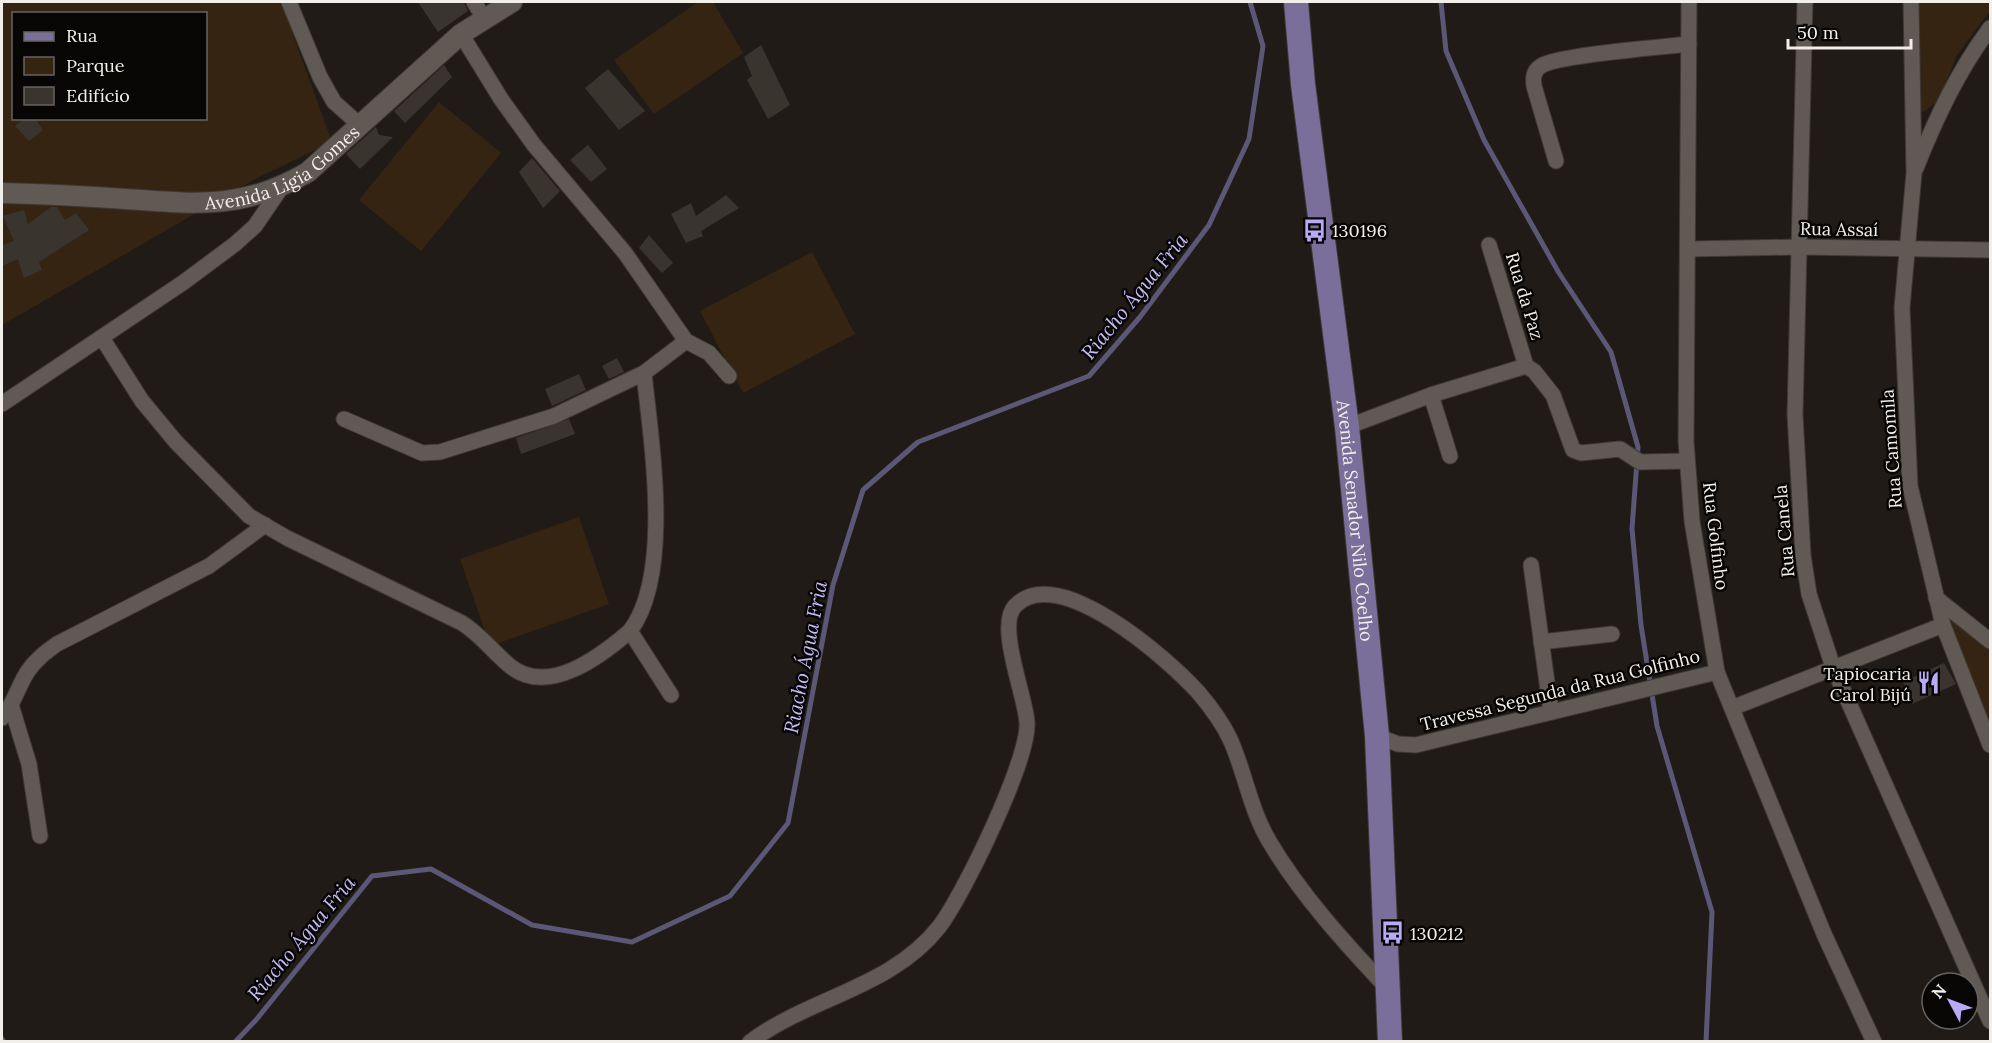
<svg xmlns="http://www.w3.org/2000/svg" width="1992" height="1043" font-family="Lora,serif">
	<style>
		.green { fill: #362412; fill-rule: evenodd }
		.lines { fill: none; stroke-linecap: round; stroke-linejoin: round }
		.stream { stroke: #5b5777; stroke-width: 5 }
		.building { fill: #3a342f }
		.minor-casing { stroke: #3d3936; stroke-width: 17 }
		.tertiary-casing { stroke: #3d3936; stroke-width: 22 }
		.primary-casing { stroke: #3d3936; stroke-width: 26 }
		.minor { stroke: #615a54; stroke-width: 15 }
		.tertiary { stroke: #615a54; stroke-width: 20 }
		.primary { stroke: #7a6f9b; stroke-width: 24 }
		.labels { text-anchor: middle; dominant-baseline: central; stroke-width: 5; stroke-linejoin: round; paint-order: stroke }
		.street-label { font-size: 18px; fill: #f2eeea; stroke: #080605 }
		.poi-label { font-size: 18px; fill: #f2eeea; stroke: #080605; text-anchor: start }
		.water-label { font-size: 20px; font-style: italic; fill: #c6bef9; stroke: #080605 }
	</style>
	<rect width="100%" height="100%" fill="#201b16"/>
	<g class="green">
		<path d="M2 2H281L332 142 257 178 2 325ZM14 14H206V118H14Z"/>
		<path d="M698 2H713L743 53 654 114 614 60Z"/>
		<path d="M1917 2H1990V11L1957 55 1939 100 1923 112 1917 109Z"/>
		<path d="M439 102 501 153 421 251 359 200Z"/>
		<path d="M812 252 855 334 743 393 700 311Z"/>
		<path d="M579 517 609 604 490 646 460 559Z"/>
		<path d="M1946 616 1990 650V730Z"/>
	</g>
	<g class="lines">
		<g class="stream">
			<path d="M1441 2 1446 51 1484 140 1559 273 1611 352 1638 447 1632 529 1641 625 1657 726 1712 912 1706 1042"/>
			<path d="M2 1039 4 1042"/>
			<path d="M235 1042 256 1020 372 876 431 869 532 925 632 942 730 896 788 823 833 585 863 490 918 442 1089 376 1140 317 1209 225 1249 139 1263 46 1250 2"/>
		</g>
	</g>
	<g class="building">
		<path d="M418 2H464L468 11 438 32Z"/>
		<path d="M761 45 790 105 768 119 747 80 752 76 744 57Z"/>
		<path d="M444 65 452 77 405 123 394 111Z"/>
		<path d="M608 69 645 111 619 130 585 88Z"/>
		<path d="M25 118H35L43 130 29 141 15 126Z"/>
		<path d="M376 127 379 135 393 137 360 169 346 154Z"/>
		<path d="M588 145 607 169 591 182 570 160Z"/>
		<path d="M532 158 560 191 543 208 519 172Z"/>
		<path d="M726 195 739 208 701 231 703 236 686 243 671 214 691 203 696 216Z"/>
		<path d="M51 207H57L65 220 76 213 89 230 39 262 42 270 24 278 18 259 2 266V245L14 241 3 216 24 210 28 224Z"/>
		<path d="M649 235 673 263 662 273 639 248Z"/>
		<path d="M617 358 624 372 609 379 602 366Z"/>
		<path d="M579 374 586 390 552 406 545 389Z"/>
		<path d="M569 419 575 434 521 454 516 438Z"/>
		<path d="M1944 663 1956 684 1912 704 1903 682Z"/>
	</g>
	<g class="lines">
		<defs>
			<g id="minor">
				<path d="M289 2 320 77 334 102 361 126"/>
				<path d="M474 2 484 18"/>
				<path d="M1689 2 1686 441 1692 521 1717 672 1824 934 1874 1042"/>
				<path d="M1805 2 1795 415 1803 555 1809 594 1833 667 1990 1021"/>
				<path d="M1911 2 1914 173 1902 308 1910 486 1943 625 1990 745"/>
				<path d="M461 34 501 99 534 145 625 253 686 341 709 353 729 376"/>
				<path d="M1556 161 1534 86C1533 78 1533 71 1541 66 1557 55 1663 47 1689 44"/>
				<path d="M1916 168C1936 118 1958 71 1990 28"/>
				<path d="M1688 249 1799 247 1990 250"/>
				<path d="M102 338 142 401 176 442 249 516 287 538 462 623C481 635 493 652 510 666 548 697 601 656 630 631"/>
				<path d="M1526 366 1534 371 1553 395 1573 450 1581 453 1620 449 1640 462 1687 461"/>
				<path d="M644 373C651 441 673 574 630 631L671 695"/>
				<path d="M1431 395 1450 456"/>
				<path d="M2 404 184 282 235 244 255 226 281 188"/>
				<path d="M344 419 422 453 440 452 554 416 644 373 686 341"/>
				<path d="M1347 427 1431 395 1526 366 1489 245"/>
				<path d="M1531 565 1551 712"/>
				<path d="M1936 598 1990 641"/>
				<path d="M1541 642 1612 634"/>
				<path d="M11 705 29 764 40 836"/>
				<path d="M1732 708 1943 625"/>
				<path d="M2 718C14 704 18 686 28 671 36 659 46 652 57 644L209 566 265 525"/>
				<path d="M1377 736 1398 744 1416 745 1717 672"/>
				<path d="M750 1042C810 997 891 988 939 927 963 896 1029 760 1027 723 1026 697 996 626 1015 606 1058 561 1169 660 1198 692 1210 706 1222 722 1230 739 1245 772 1250 809 1269 841 1301 895 1344 942 1387 988"/>
			</g>
			<g id="tertiary">
				<path id="s1" d="M2 193C43 194 84 196 126 199 196 204 244 210 308 172L461 34 512 2"/>
			</g>
			<g id="primary">
				<path id="s2" d="M1296 2 1303 84 1347 427 1377 736 1390 1042"/>
			</g>
		</defs>
		<use href="#minor" class="minor-casing"/>
		<use href="#tertiary" class="tertiary-casing"/>
		<use href="#primary" class="primary-casing"/>
		<use href="#minor" class="minor"/>
		<use href="#tertiary" class="tertiary"/>
		<use href="#primary" class="primary"/>
	</g>
	<defs>
		<symbol id="bus-bare" viewBox="-9 -9 18 18"><path d="M-5-6H5V4H4V6H2V4H-2V6H-4V4H-5ZM-3.5-4V0h7V-4ZM-3.5 1.2v1.5H-2V1.2ZM2 1.2v1.5H3.5V1.2Z" fill="#b7abf8" stroke="#080605" stroke-width="2.5" paint-order="stroke"/></symbol>
		<symbol id="restaurant-bare" viewBox="-9 -9 18 18"><path d="M-5-6h1v4h1v-4h1v4h1v-4h1v5L-1.5 .5V6h-2V.5L-5-1ZM5-6V6H3V1.5H1.5Q1.5-4 5-6Z" fill="#b7abf8" stroke="#080605" stroke-width="2.5" paint-order="stroke"/></symbol>
	</defs>
	<g fill-rule="evenodd">
		<use href="#bus-bare" x="1298" y="214" width="33" height="33"/>
		<use href="#restaurant-bare" x="1912" y="666" width="33" height="33"/>
		<use href="#bus-bare" x="1376" y="916" width="33" height="33"/>
	</g>
	<g class="labels">
		<g class="street-label">
			<text stroke="none"><textPath href="#s1" startOffset="290">Avenida Ligia Gomes</textPath></text>
			<text transform="translate(1839 229) rotate(1)">Rua Assaí</text>
			<text transform="translate(1525 296) rotate(73)">Rua da Paz</text>
			<text transform="translate(1891 449) rotate(-94)">Rua Camomila</text>
			<text stroke="none"><textPath href="#s2" startOffset="522">Avenida Senador Nilo Coelho</textPath></text>
			<text transform="translate(1784 531) rotate(-95)">Rua Canela</text>
			<text transform="translate(1716 536) rotate(83)">Rua Golfinho</text>
			<text transform="translate(1560 690) rotate(-14)">Travessa Segunda da Rua Golfinho</text>
		</g>
		<g class="poi-label">
			<text x="1332" y="230">130196</text>
			<text x="1911" y="673" text-anchor="end">Tapiocaria<tspan x="1911" dy="21">Carol Bijú</tspan></text>
			<text x="1410" y="933">130212</text>
		</g>
		<g class="water-label">
			<text transform="translate(1134 296) rotate(-51)">Riacho Água Fria</text>
			<text transform="translate(805 657) rotate(-79)">Riacho Água Fria</text>
			<text transform="translate(301 938) rotate(-50)">Riacho Água Fria</text>
		</g>
	</g>
	<rect width="1992" height="1043" fill="none" stroke="#f2eeea" stroke-width="6"/>
	<rect x="12" y="12" width="195" height="108" fill="#080605" stroke="#666361" stroke-width="1.5"/>
	<rect x="24" y="32" width="30" height="9" fill="#7a6f9b" stroke="#666361" stroke-width="1.5"/>
	<text x="66" y="42" font-size="18" fill="#f2eeea">Rua</text>
	<rect x="24" y="57" width="30" height="18" fill="#362412" stroke="#666361" stroke-width="1.5"/>
	<text x="66" y="72" font-size="18" fill="#f2eeea">Parque</text>
	<rect x="24" y="87" width="30" height="18" fill="#3a342f" stroke="#666361" stroke-width="1.5"/>
	<text x="66" y="102" font-size="18" fill="#f2eeea">Edifício</text>
	<g transform="translate(1950 1001) rotate(311)"><circle r="28" fill="#080605" stroke="#666361" stroke-width="1.5"/>
	<path d="M0-4.5L10 22L0 15L-10 22Z" fill="#b7abf8"/>
	<text y="-9" font-size="16" font-weight="bold" text-anchor="middle" fill="#f2eeea">N</text>
	</g>
	<path d="M1788 39v9h123v-9" fill="none" stroke="#f2eeea" stroke-width="3"/>
	<text x="1797" y="39" font-size="18" fill="#f2eeea" stroke="#080605" stroke-width="4.5" paint-order="stroke">50 m</text>
</svg>
